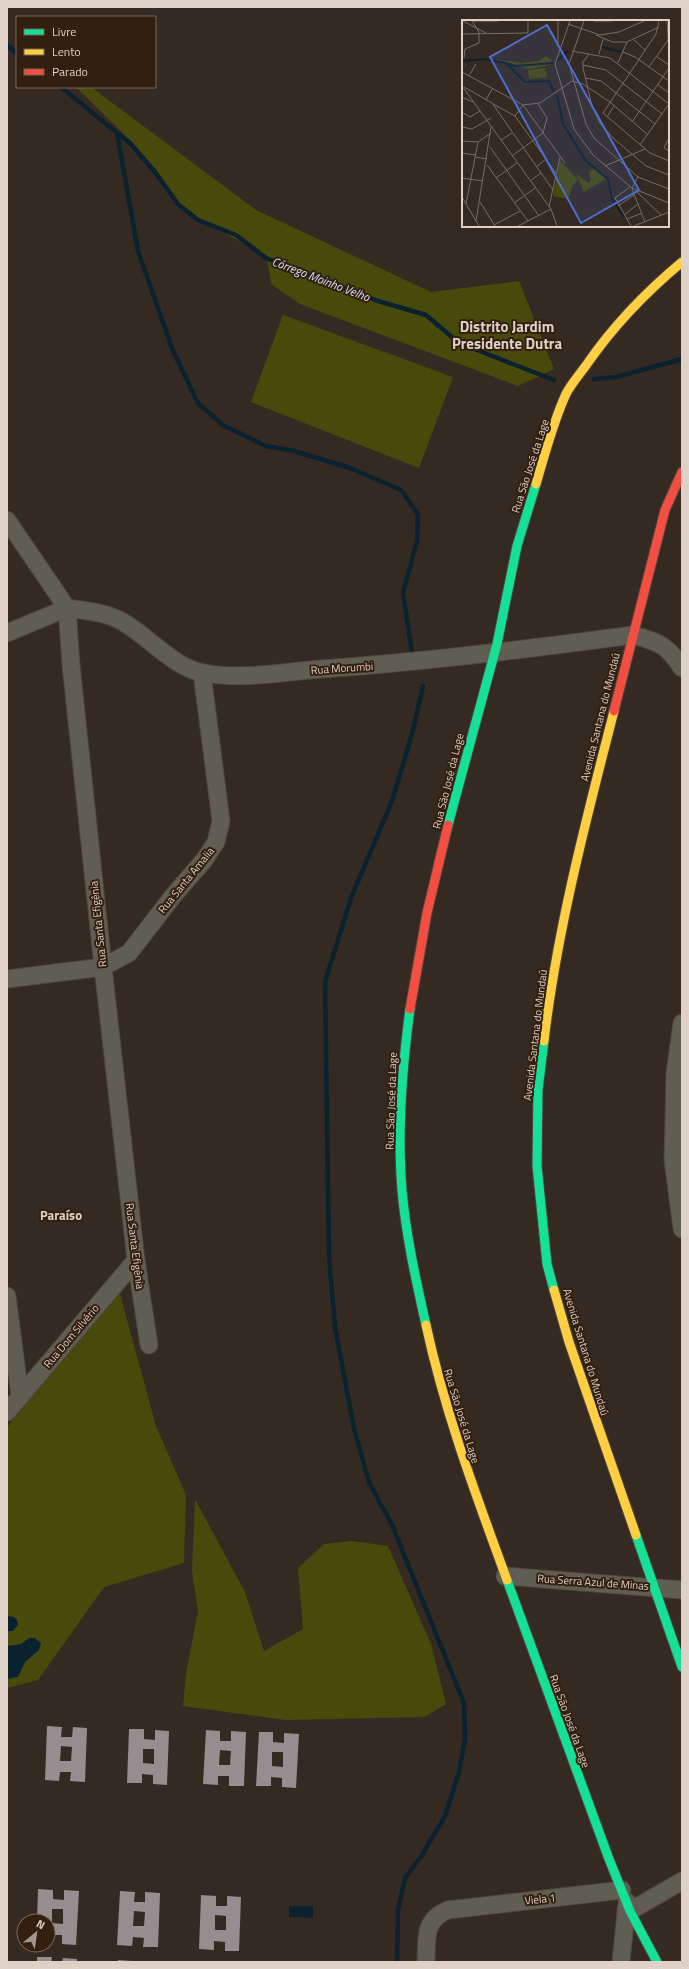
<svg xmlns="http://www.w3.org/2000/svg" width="689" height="1969" font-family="'Titillium Web',sans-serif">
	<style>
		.green { fill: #484a0b }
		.water { fill: #0a2130 }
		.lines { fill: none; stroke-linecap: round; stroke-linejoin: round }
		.stream { stroke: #0a2130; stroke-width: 4.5 }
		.building { fill: #958d90; fill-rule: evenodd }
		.street-casing { stroke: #4e453e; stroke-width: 19 }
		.fast-casing { stroke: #4e453e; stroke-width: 11 }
		.slow-casing { stroke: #4e453e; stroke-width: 11 }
		.jam-casing { stroke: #4e453e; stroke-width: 11 }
		.street { stroke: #605d52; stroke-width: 17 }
		.fast { stroke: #16e098; stroke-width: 9 }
		.slow { stroke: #ffcf43; stroke-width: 9 }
		.jam { stroke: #f24e42; stroke-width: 9 }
		.labels { text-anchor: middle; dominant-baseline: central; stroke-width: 4; stroke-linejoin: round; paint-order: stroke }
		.street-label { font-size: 11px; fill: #ded1c8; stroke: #321f10 }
		.water-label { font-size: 12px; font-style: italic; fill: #d0e3f2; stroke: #321f10 }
		.quarter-label { font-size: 13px; font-weight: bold; fill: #ded1c8; stroke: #321f10 }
		.district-label { font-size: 15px; font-weight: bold; fill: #ded1c8; stroke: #321f10 }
		.inset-river { fill: none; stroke: #0a2130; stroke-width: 2 }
		.inset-road { fill: none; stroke: #786d64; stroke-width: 1 }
		.view { fill: #4d6fd4; fill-opacity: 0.15; stroke: #4d6fd4; stroke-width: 2 }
		.inset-edge { fill: none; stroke: #ded1c8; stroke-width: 2 }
	</style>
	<rect width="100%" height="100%" fill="#342a22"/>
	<g class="green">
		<path d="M76 87H91L256 210 431 292 519 281 554 369 518 386 300 304 271 284 267 256 183 211 157 171 132 142Z"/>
		<path d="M283 315 453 377 419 468 251 402Z"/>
		<path d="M120 1294 156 1426 186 1495 184 1563 104 1587 38 1680 7 1688V1427L32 1397 82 1332Z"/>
		<path d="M195 1499 245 1592 264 1651 303 1629 298 1568 324 1544 352 1541 388 1546 431 1644 446 1704 424 1717 285 1720 183 1706 186 1674 198 1611 192 1571Z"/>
	</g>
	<g class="water">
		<path d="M7 1616 14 1617 17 1620 18 1625 13 1631H7Z"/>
		<path d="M29 1638H35L41 1643 39 1650 25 1662 18 1677 7 1679V1646L21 1644Z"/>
		<path d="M289 1906H313V1918L289 1917Z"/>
	</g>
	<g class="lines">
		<g class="stream">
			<path d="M7 45 17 54"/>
			<path d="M61 87 117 133 138 251 173 351 198 403 223 425 266 446 294 451 350 468 401 490 418 514 417 541 403 593 412 652"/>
			<path d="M117 133 130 143 155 172 178 204 198 220 236 235 266 258 378 301 426 315 459 343 554 380"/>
			<path d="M594 379 616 377 682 359"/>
			<path d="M397 1962 398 1910 405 1878 422 1855 445 1816 459 1772 465 1739 464 1703 392 1525 369 1482 354 1429 335 1327 329 1256 325 982 351 898 392 801 412 734 423 686"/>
		</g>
	</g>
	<g class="building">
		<path d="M47 1726 62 1727 61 1737H72L73 1727 87 1728 85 1782 70 1781 71 1772H60L59 1781 45 1780ZM61 1746 72 1747 71 1761H60Z"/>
		<path d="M129 1729H144V1739L155 1740V1730L169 1731 167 1785 153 1784V1775L142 1774V1783H127ZM143 1749H154V1764L143 1763Z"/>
		<path d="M206 1730 220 1731V1741H231V1731L246 1732 244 1786H229V1776H218V1785L203 1784ZM220 1750 231 1751 230 1765H219Z"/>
		<path d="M259 1732H273V1742L284 1743V1733L299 1734 296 1788 282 1787V1778L271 1777V1786H256ZM272 1752H283V1767L272 1766Z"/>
		<path d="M38 1889 53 1890V1899L64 1900V1890L79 1891 76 1945 62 1944V1935H51V1944L48 1943V1921H37ZM52 1909H63V1924L52 1923Z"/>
		<path d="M120 1891 135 1892 134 1902H145V1892L160 1893 158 1947H143L144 1938 133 1937 132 1946 117 1945ZM134 1911 145 1912 144 1926H133Z"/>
		<path d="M201 1895 216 1896V1906H227V1896L241 1897 239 1951H225V1942L214 1941V1950L199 1949ZM215 1915 226 1916V1930H215Z"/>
		<path d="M37 1957H52L51 1962H37Z"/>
		<path d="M63 1958 77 1959V1962H62Z"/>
		<path d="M118 1960 133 1961V1962H118Z"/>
	</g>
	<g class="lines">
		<defs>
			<g id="street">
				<path d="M7 520 67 608 71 665 103 967 136 1260 149 1345"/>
				<path d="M67 608C86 611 106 612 123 622 148 636 175 669 204 673 242 680 283 672 321 669 426 662 529 649 633 635 659 642 667 645 682 668"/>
				<path d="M7 633 67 608"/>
				<path d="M7 979 103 967 129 953 173 896 205 859 216 842 221 821 202 673"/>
				<path d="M682 1023 675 1073 673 1160 682 1229"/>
				<path d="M7 1296 20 1396"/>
				<path d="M7 1412 136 1260"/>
				<path d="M505 1576 682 1590"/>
				<path d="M630 1911 682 1881"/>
				<path d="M426 1962C427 1939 423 1920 448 1910L622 1890"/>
				<path d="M621 1962 627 1902"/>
			</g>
			<g id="fast">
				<path d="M448 825 497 644 517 546 536 484"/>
				<path d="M410 1009C402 1069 397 1130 402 1190 406 1236 416 1280 426 1325"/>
				<path d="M544 1041 538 1090 537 1166 547 1264 554 1290"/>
				<path d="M636 1535 682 1667"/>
				<path d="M507 1580 609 1859 630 1911 657 1962"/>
			</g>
			<g id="slow">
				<path d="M536 484C545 454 553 422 566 394 571 384 580 374 587 364 614 325 646 292 682 262"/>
				<path d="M544 1041C557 930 586 820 614 711"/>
				<path d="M554 1290 569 1342 636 1535"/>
				<path d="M426 1325C445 1413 476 1495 507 1580"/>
			</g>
			<g id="jam">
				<path d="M614 711 665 510 682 472"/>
				<path d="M410 1009 427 913 448 825"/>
			</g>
		</defs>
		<use href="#street" class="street-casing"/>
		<use href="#fast" class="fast-casing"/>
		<use href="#slow" class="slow-casing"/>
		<use href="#jam" class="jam-casing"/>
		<use href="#street" class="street"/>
		<use href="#fast" class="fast"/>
		<use href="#slow" class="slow"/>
		<use href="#jam" class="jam"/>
	</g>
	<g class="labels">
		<g class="street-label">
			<text transform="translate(530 466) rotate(-72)">Rua São José da Lage</text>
			<text transform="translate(342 668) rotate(-4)">Rua Morumbi</text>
			<text transform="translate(600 717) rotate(-76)">Avenida Santana do Mundaú</text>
			<text transform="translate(448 781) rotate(-76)">Rua São José da Lage</text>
			<text transform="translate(186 880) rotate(-51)">Rua Santa Amalia</text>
			<text transform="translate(98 924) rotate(-96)">Rua Santa Efigênia</text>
			<text transform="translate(535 1035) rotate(-83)">Avenida Santana do Mundaú</text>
			<text transform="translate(391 1101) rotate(-88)">Rua São José da Lage</text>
			<text transform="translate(135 1246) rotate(83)">Rua Santa Efigênia</text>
			<text transform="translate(71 1336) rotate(-50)">Rua Dom Silvério</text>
			<text transform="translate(586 1352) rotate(73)">Avenida Santana do Mundaú</text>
			<text transform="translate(462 1416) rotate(73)">Rua São José da Lage</text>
			<text transform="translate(593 1582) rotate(4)">Rua Serra Azul de Minas</text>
			<text transform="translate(570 1721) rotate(70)">Rua São José da Lage</text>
			<text transform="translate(540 1899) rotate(-6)">Viela 1</text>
		</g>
		<g class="water-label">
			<text transform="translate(321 279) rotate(21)">Córrego Moinho Velho</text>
		</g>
		<g class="quarter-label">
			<text x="61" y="1215">Paraíso</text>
		</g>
		<g class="district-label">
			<text x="507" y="326">Distrito Jardim<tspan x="507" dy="17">Presidente Dutra</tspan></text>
		</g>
	</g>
	<g transform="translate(462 20)">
		<rect width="207" height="207" fill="#342a22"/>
		<path d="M84 36 91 42 89 45 67 49 32 39 59 43 77 41ZM83 48 85 57 67 59 66 50ZM98 140 116 160 110 166 106 179 91 176ZM132 149 144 159 122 172 114 154 127 163 129 160 127 152Z" fill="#484a0b"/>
		<path class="inset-river" d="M140 27 159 32M0 41 22 39 44 43 63 62 87 61 92 72M95 41 106 31M44 43 54 46 91 43M95 75 101 104 124 141 146 159 150 179 162 197"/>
		<path class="inset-road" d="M1 1 24 13M10 1H37M108 1 93 44 112 109 131 135 170 168 207 183M122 1 107 44 124 104 132 118 176 157 207 169M132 1H150M197 1 194 14 141 93 188 133 207 141M205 1 207 32M106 4 138 15 157 12 182 1M0 14 66 13V1M134 15 150 22H165L197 7M172 20 183 30M96 27V1M110 31 148 38 207 84 178 125M161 32 173 37 207 61M127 34 121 42V48L130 86 138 103 151 118 184 146 207 155M137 34 141 19M195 37 207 45M2 38 3 29 17 23V12L10 1M156 43 165 22M121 45 144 50 200 94M187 47 206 20M0 52 61 85 103 143M7 56 14 44M123 58 139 61 193 104M110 61 121 64 148 82 186 115M196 65 207 73M0 66 89 189 95 206M2 67 30 83 91 170M0 77 11 82M24 80 30 69M31 84 53 96 94 153M76 84 85 98 81 113M61 85 78 83 110 61M0 92 8 97 18 91M53 96 61 85M145 97 152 86M170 102 207 48M0 107 10 109 29 98M207 118 202 128 207 131M39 120 50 113M0 121 16 122M28 127 77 196M0 133 13 135M50 136 81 113M13 137 25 139M25 145 66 201M143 146 183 129M74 147 84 139M0 158 21 161M34 158 55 143M68 161 79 153M168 167 153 178 169 206M170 168 176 157M170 169 183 202M175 172 199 195M0 177 17 206M18 182 33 206M52 183 73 168M4 184 16 122 29 113M156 186 172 175M87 187 98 137M162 195 176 184M165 199 180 193M14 201 29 107M32 205 58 191M56 206 89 189M172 206 207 192"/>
		<path class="view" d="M85 5 177 170 119 203 28 37Z"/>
		<rect width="207" height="207" class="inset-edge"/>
	</g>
	<rect width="689" height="1969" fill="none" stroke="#ded1c8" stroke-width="16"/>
	<rect x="16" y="16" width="140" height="72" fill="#321f10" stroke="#77665a"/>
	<rect x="24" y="29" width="20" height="6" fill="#16e098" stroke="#77665a"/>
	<text x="52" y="36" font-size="12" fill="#ded1c8">Livre</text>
	<rect x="24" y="49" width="20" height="6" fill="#ffcf43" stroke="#77665a"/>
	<text x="52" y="56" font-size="12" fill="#ded1c8">Lento</text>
	<rect x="24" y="69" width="20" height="6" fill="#f24e42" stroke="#77665a"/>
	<text x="52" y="76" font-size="12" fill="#ded1c8">Parado</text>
	<g transform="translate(36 1933) rotate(29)"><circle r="19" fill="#321f10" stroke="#77665a"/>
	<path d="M0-3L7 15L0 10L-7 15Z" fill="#a2978e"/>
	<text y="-6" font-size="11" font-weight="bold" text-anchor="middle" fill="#ded1c8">N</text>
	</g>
</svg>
